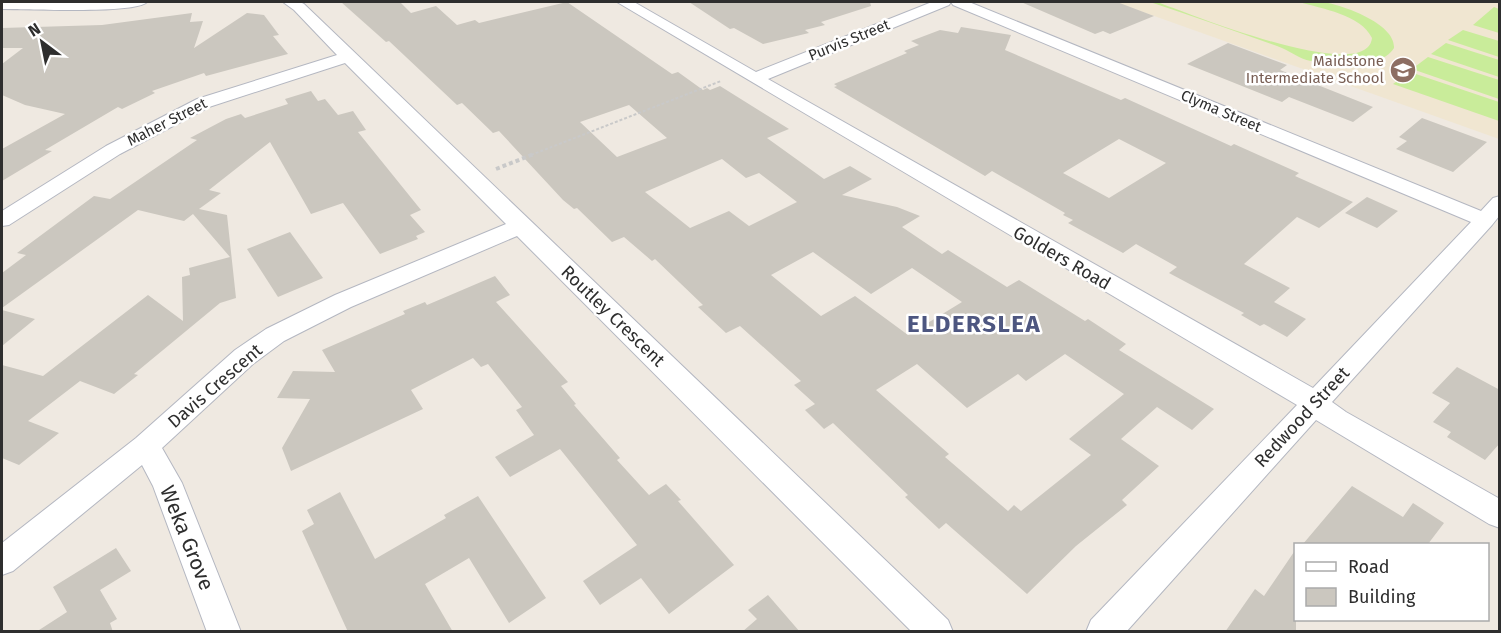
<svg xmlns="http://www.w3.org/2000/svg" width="1501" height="633" font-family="'Fira Sans',sans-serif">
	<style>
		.education { fill: #f0e6d1 }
		.pitch { fill: #c9ec9a }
		.building { fill: #cbc7bf; fill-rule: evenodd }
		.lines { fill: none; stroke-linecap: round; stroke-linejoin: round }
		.street-casing { stroke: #b4b7c1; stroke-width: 2 }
		.path-far1 { stroke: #c9c9c9; stroke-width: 2; stroke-dasharray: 3 2; stroke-linecap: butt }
		.path { stroke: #c9c9c9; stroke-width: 4; stroke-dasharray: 4 3; stroke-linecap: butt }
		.street { fill: #fff; fill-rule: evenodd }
		.labels { text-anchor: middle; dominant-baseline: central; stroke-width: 5; stroke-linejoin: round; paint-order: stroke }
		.far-street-label { font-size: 15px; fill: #2e2e2e; stroke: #fff }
		.far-education-label { font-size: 15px; fill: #785e54; stroke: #fff; text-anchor: end }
		.street-label { font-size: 18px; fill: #2e2e2e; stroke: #fff }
		.near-street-label { font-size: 21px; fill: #2e2e2e; stroke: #fff }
		.district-label { font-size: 24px; font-weight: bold; letter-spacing: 1.5px; fill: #4d5680; stroke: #fff }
	</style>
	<rect width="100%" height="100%" fill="#efe9e1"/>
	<path class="education" d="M1115 2H1499V139Z"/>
	<g class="pitch">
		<path d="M1150 2H1157C1183 11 1367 87 1372 38 1360 14 1322 9 1299 2 1307 1 1315 0 1323 2 1343 5 1396 24 1394 48 1382 69 1332 66 1311 61 1299 59 1289 50 1277 46 1235 31 1192 16 1150 2Z"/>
		<path d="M1494 7 1499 9V33L1473 25Z"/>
		<path d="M1463 30 1499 41V57L1448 40Z"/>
		<path d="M1446 43 1499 60V77L1431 54Z"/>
		<path d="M1428 57 1499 80V99L1412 69Z"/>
		<path d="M1410 72 1499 102V121L1393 84Z"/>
	</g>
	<g class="building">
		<path d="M341 2H400L411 13 436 6 457 25 475 20 479 23 567 2 672 74 678 72 703 90 707 88 710 90 720 86 789 129 767 138 824 179 850 166 872 179 842 195 897 207 920 216 902 227 942 254 948 250 1007 287 1019 280 1085 321 1088 319 1126 344 1119 350 1214 409 1192 430 1157 407 1121 439 1159 466 1122 500 1127 505 1076 546 1027 594 946 523 939 529 905 497 908 495 833 423 824 429 805 410 815 404 794 385 801 381 740 326 726 333 698 307 703 305 655 259 652 261 624 237 612 242 577 208 574 209 563 200 499 131 493 133 462 103 457 105 389 41 386 42ZM629 105 667 138 617 157 580 122ZM722 159 746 178 759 173 797 202 749 226 729 211 690 228 645 192ZM813 252 871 294 912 268 962 302 908 335 855 296 821 316 771 275ZM1065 354 1124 394 1069 439 1091 455 1021 511 1014 505 1008 511 945 457 949 454 876 390 917 364 967 408 1018 374 1026 381Z"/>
		<path d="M689 2H870L871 6 821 22 825 25 805 30 809 33 763 44 734 28 730 29Z"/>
		<path d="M1021 2H1117L1154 16 1110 34 1103 31 1095 34Z"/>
		<path d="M192 13 190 22 203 21 194 48 247 13 264 15 279 35 273 36 288 54 206 76 204 73 152 91 155 93 122 109 118 107 45 150 52 151 2 181V149L65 114 25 105 2 95V64L23 48H2V28L102 25Z"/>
		<path d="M961 27 1011 35 1005 50 1121 100 1125 98 1231 146 1234 144 1299 173 1295 176 1353 202 1319 228 1297 217 1244 264 1290 288 1274 302 1306 319 1287 337 1264 324 1260 326 1241 315 1244 313 1169 273 1177 267 1136 244 1123 253 1068 223 1073 220 1063 215 1065 213 992 171 985 176 834 87 837 86 834 84 907 53 904 51 919 45 911 41 940 30 958 33ZM1119 139 1166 163 1109 198 1063 173Z"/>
		<path d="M1228 43 1287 65 1280 70 1373 107 1353 122 1289 97 1282 102 1187 64Z"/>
		<path d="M311 91 318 101 325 99 338 115 353 111 366 130 358 132 421 210 410 215 425 232 416 236 418 239 380 254 343 203 311 214 270 142 209 190 221 193 199 209 227 215 236 298 220 303 134 374 138 375 114 394 80 381 28 421 59 433 19 465 2 458V365L43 376 148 295 183 321 182 277 190 275 189 268 230 257 193 214 184 221 138 210 2 308V273L26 255 17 253 94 196 110 199 197 140 190 138 226 119 241 114 245 118 288 104 285 99Z"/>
		<path d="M1422 118 1487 142 1453 172 1396 149 1407 141 1399 137Z"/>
		<path d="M1367 197 1398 211 1377 228 1345 213Z"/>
		<path d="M290 232 323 278 278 297 247 249Z"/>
		<path d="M495 276 510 295 496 302 568 382 561 386 576 404 574 405 620 458 617 460 649 495 666 484 681 500 678 501 734 565 669 614 641 578 600 605 583 581 637 545 560 449 510 477 495 457 534 435 516 410 522 407 488 364 481 367 473 358 411 390 423 409 291 471 282 448 310 399 277 398 293 371 335 372 322 350 405 314 403 311 425 302 427 305Z"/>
		<path d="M2 310 35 319 2 346Z"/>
		<path d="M1457 367 1500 390V443L1485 460 1447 437 1451 432 1433 422 1450 403 1432 393Z"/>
		<path d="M1352 486 1403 517 1413 503 1444 523 1428 544H1303Z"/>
		<path d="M340 492 375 559 446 518 444 515 478 496 546 598 509 623 469 558 425 584 453 632H348L302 531 314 524 307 510Z"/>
		<path d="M116 548 131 571 100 590 117 619 110 623 113 632H36L67 612 53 587Z"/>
		<path d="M1296 549V632H1225L1255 589 1264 596Z"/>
		<path d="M768 595 800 632H742L757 619 748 610Z"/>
	</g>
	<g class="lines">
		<defs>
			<g id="street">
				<path d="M2 2H147C136 14 25 9 2 9Z"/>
				<path d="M283 2H300L304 4 948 620 953 632H912L517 236 351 307 284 341 253 364 162 448 182 483 241 632H207L153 486 142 465 13 571 2 575V543L136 438 235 350 266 329 335 295 506 224 345 63 209 107 120 154 9 225 2 226V211L106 146 197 99 337 55 294 10Z"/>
				<path d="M617 2H634L756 72 932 2H969L1481 211 1493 198 1500 196V215L1492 225 1332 402 1346 412 1500 499V528L1489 524 1316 420 1126 632H1086L1091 620 1297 405ZM951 2 953 5 1471 222 1313 388 768 79 949 5Z"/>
			</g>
		</defs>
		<use href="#street" class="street-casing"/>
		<path class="path-far1" d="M531 155 721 81"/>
		<path class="path" d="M496 169 534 154"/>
		<use href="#street" class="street"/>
	</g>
	<defs>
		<symbol id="school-disc" viewBox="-11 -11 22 22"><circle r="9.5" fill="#8d6e63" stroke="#fff"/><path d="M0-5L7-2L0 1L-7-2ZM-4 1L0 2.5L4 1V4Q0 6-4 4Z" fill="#fff"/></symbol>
	</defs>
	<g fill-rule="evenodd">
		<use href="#school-disc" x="1388" y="55" width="30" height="30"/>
	</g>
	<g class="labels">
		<g class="far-street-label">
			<text transform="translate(849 40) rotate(-22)">Purvis Street</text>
			<text transform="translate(1221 111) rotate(23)">Clyma Street</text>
			<text transform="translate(167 122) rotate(-27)">Maher Street</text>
		</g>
		<g class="far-education-label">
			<text x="1384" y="61">Maidstone<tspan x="1384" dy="17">Intermediate School</tspan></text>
		</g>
		<g class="street-label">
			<text transform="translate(1062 258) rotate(30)">Golders Road</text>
			<text transform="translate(613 316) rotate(44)">Routley Crescent</text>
			<text transform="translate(215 386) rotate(-41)">Davis Crescent</text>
			<text transform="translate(1302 417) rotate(-47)">Redwood Street</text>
		</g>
		<g class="near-street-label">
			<text transform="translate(187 538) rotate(68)">Weka Grove</text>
		</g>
		<g class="district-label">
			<text x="974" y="324">ELDERSLEA</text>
		</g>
	</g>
	<rect width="1501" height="633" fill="none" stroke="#2e2e2e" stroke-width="6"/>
	<rect x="1294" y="543" width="195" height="78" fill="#ffffff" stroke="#ababab" stroke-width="1.5"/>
	<rect x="1306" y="562" width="30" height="9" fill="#ffffff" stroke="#ababab" stroke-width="1.5"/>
	<text x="1348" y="573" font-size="18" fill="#2e2e2e">Road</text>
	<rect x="1306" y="588" width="30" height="18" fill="#cbc7bf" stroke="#ababab" stroke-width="1.5"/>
	<text x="1348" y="603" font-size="18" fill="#2e2e2e">Building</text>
	<g transform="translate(42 42) rotate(328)" stroke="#ffffff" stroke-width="4.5" paint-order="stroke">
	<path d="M0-4.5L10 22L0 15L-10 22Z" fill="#2e2e2e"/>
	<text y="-9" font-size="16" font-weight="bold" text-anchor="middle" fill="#2e2e2e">N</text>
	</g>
</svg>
